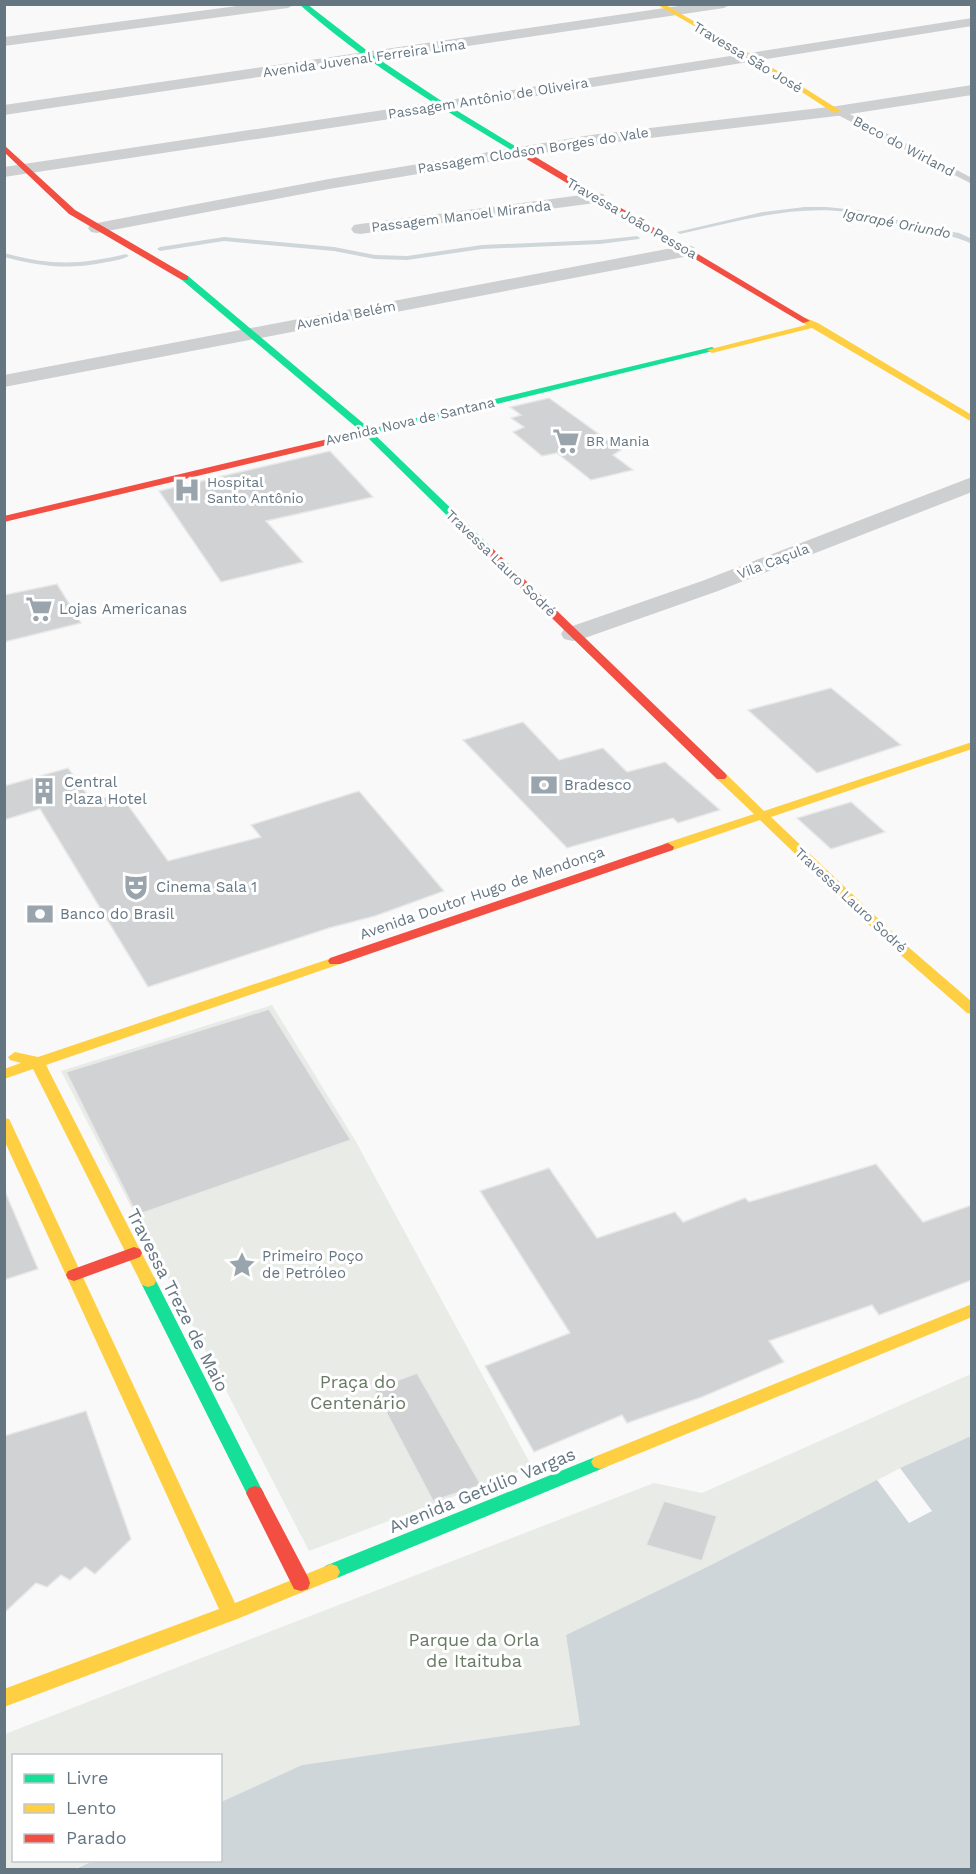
<svg xmlns="http://www.w3.org/2000/svg" width="976" height="1874" font-family="'Work Sans',sans-serif">
	<style>
		.green { fill: #e8ebe6 }
		.water { fill: #ced6d9 }
		.pier { fill: #f9f9f9 }
		.lines { fill: none; stroke-linecap: round; stroke-linejoin: round }
		.stream { fill: #ced6d9; fill-rule: evenodd }
		.building { fill: #d0d2d3; stroke: #e8e8e8; stroke-width: 1.5 }
		.lane { fill: #cecfd0; fill-rule: evenodd }
		.street { fill: #cecfd0; fill-rule: evenodd }
		.fast { fill: #16e098; fill-rule: evenodd }
		.slow { fill: #ffcf43; fill-rule: evenodd }
		.jam { fill: #f24e42; fill-rule: evenodd }
		.labels { text-anchor: middle; dominant-baseline: central; stroke-width: 6; stroke-linejoin: round; paint-order: stroke }
		.far-street-label { font-size: 14px; fill: #657683; stroke: #fff }
		.far-water-label { font-size: 14px; font-style: italic; fill: #60757c; stroke: #fff }
		.far-poi-label { font-size: 14px; fill: #657683; stroke: #fff; text-anchor: start }
		.poi-label { font-size: 15px; fill: #657683; stroke: #fff; text-anchor: start }
		.street-label { font-size: 15px; fill: #657683; stroke: #fff }
		.near-street-label { font-size: 18px; fill: #657683; stroke: #fff }
		.near-park-label { font-size: 18px; fill: #687a64; stroke: #fff }
	</style>
	<rect width="100%" height="100%" fill="#f9f9f9"/>
	<g class="green">
		<path d="M272 1005 355 1140 532 1467 309 1551 61 1071Z"/>
		<path d="M971 1374V1436L900 1468 709 1566 566 1635 580 1725 302 1765 221 1802 220 1756H14V1860L93 1861 73 1869 5 1870V1734L654 1483 702 1493Z"/>
	</g>
	<path class="water" d="M971 1436V1869L73 1870 93 1861 220 1860 221 1802 302 1765 580 1725 566 1635 709 1566 900 1468Z"/>
	<path class="pier" d="M900 1468 932 1511 909 1523 877 1480Z"/>
	<g class="lines">
		<g class="stream">
			<path d="M805 207H826L858 210 928 228 959 233 972 239V244C952 234 935 234 914 229 892 223 870 215 848 212 791 205 735 222 680 234L677 232 763 212Z"/>
			<path d="M637 236 640 238 639 239 600 244 482 249 407 260 375 259 334 251 224 241 160 251 157 249 160 247 224 237 334 247 375 255 407 256 482 245 600 240Z"/>
			<path d="M4 253C52 266 79 265 126 254L129 256C122 260 111 261 102 263 68 270 38 266 4 257Z"/>
		</g>
	</g>
	<g class="building">
		<path d="M549 398 621 450 613 455 633 470 591 480 557 453 542 456 513 432 524 427 511 418 521 415 510 407Z"/>
		<path d="M330 451 373 497 266 521 303 562 221 582 159 491Z"/>
		<path d="M57 584 81 623 4 642V595Z"/>
		<path d="M831 688 901 745 817 773 748 710Z"/>
		<path d="M523 722 559 760 603 748 627 772 665 762 720 810 678 823 673 818 567 848 463 740Z"/>
		<path d="M68 768 92 801 120 794 168 861 261 837 251 825 359 791 444 891 375 916 329 928 148 987 40 809 4 820V786Z"/>
		<path d="M851 802 885 832 831 849 797 818Z"/>
		<path d="M269 1009 351 1140 137 1215 66 1072Z"/>
		<path d="M876 1164 923 1222 972 1205V1280L879 1315 872 1305 769 1341 784 1362 702 1397 627 1423 622 1415 534 1452 485 1366 570 1333 480 1191 549 1168 597 1238 675 1212 683 1222 745 1198 749 1202Z"/>
		<path d="M4 1189 38 1269 4 1280Z"/>
		<path d="M417 1373 481 1485 433 1501 374 1389Z"/>
		<path d="M86 1411 131 1539 95 1574 85 1567 70 1580 61 1575 47 1587 36 1583 4 1613V1436Z"/>
		<path d="M664 1501 717 1516 702 1561 646 1545Z"/>
	</g>
	<g class="lines">
		<path class="lane" d="M834 109H840L972 178V184L834 113Z"/>
		<g class="street">
			<path d="M252 4H295L288 8 4 46V37Z"/>
			<path d="M692 4H731L724 8 4 115V105Z"/>
			<path d="M972 18V26L443 111 4 177V167L443 101Z"/>
			<path d="M972 85V95L837 116 591 145 329 189 97 233 91 232 88 228 91 224 97 223 329 179 591 135 837 106Z"/>
			<path d="M597 193 603 194 606 198 603 202 360 234 354 233 351 229 354 225 360 224Z"/>
			<path d="M688 245 694 247 697 251 694 255 4 387V375Z"/>
			<path d="M972 477V492L718 591 582 639 573 641 564 639 561 634 564 629 702 581Z"/>
		</g>
		<g class="fast">
			<path d="M299 4H307L374 56 446 104 525 152 518 154C443 109 365 63 299 4Z"/>
			<path d="M182 276H188L370 429 712 347 717 350 374 434 490 546V550H482L363 433 182 280Z"/>
			<path d="M148 1275 154 1277 156 1281 261 1488 264 1493 261 1498 255 1500 249 1498 140 1281 142 1277Z"/>
			<path d="M600 1455 606 1457 609 1462 606 1467 337 1578 331 1580 325 1578 322 1572 325 1566Z"/>
		</g>
		<g class="slow">
			<path d="M656 4H664L752 55 841 111 834 113 748 57Z"/>
			<path d="M806 318 818 323 972 415V422L812 328 712 353 707 350 806 325 802 321Z"/>
			<path d="M972 742V749L771 817 906 945 972 1002V1014L967 1013 896 951 760 820 673 850 668 851 662 847 663 844 754 814 717 779 715 776 717 773H725L764 811Z"/>
			<path d="M335 957 342 961 340 964 46 1065 156 1281 154 1285 148 1287 142 1285 33 1069 4 1079V1069L21 1063 10 1060 8 1057 15 1052 38 1057Z"/>
			<path d="M4 1118 9 1119 11 1123 235 1603 331 1564 337 1566 340 1572 337 1578 237 1619 4 1707V1689L219 1609 4 1140Z"/>
			<path d="M972 1304V1317L606 1467 600 1469 594 1467 591 1462 594 1457Z"/>
		</g>
		<g class="jam">
			<path d="M4 145 75 210 188 276V280H182L69 214 4 152Z"/>
			<path d="M518 150H524L810 321 803 323 518 154Z"/>
			<path d="M370 429 373 430V434L4 522V516Z"/>
			<path d="M486 545 490 546 725 773 727 776 725 779H717L482 550V546Z"/>
			<path d="M668 843 674 847 673 850 340 964H330L328 961 330 958Z"/>
			<path d="M134 1247 140 1249 142 1253 140 1257 74 1281 68 1279 66 1275 68 1271Z"/>
			<path d="M255 1486 261 1488 308 1577 310 1583 308 1589 301 1591 294 1589 246 1493 249 1488Z"/>
		</g>
	</g>
	<defs>
		<symbol id="supermarket-bare" viewBox="-9 -9 18 18"><path d="M-6-5.5h2.5l.6 2H6L4.5 2H-2.5L-4.4-4H-6ZM-1.5 3.2a1.3 1.3 0 1 0 .1 0ZM3 3.2a1.3 1.3 0 1 0 .1 0Z" fill="#99a4ac" stroke="#fff" stroke-width="2.5" paint-order="stroke"/></symbol>
		<symbol id="hospital-bare" viewBox="-9 -9 18 18"><path d="M-5-5h3v3.5h4V-5h3V5h-3V1.5h-4V5h-3Z" fill="#99a4ac" stroke="#fff" stroke-width="2.5" paint-order="stroke"/></symbol>
		<symbol id="bank-bare" viewBox="-9 -9 18 18"><path d="M-6-4H6V4H-6ZM0-2.3a2.3 2.3 0 1 0 0 4.6a2.3 2.3 0 1 0 0-4.6Z" fill="#99a4ac" stroke="#fff" stroke-width="2.5" paint-order="stroke"/></symbol>
		<symbol id="building-bare" viewBox="-9 -9 18 18"><path d="M-4-6H4V6H1V3H-1V6H-4ZM-2.5-4.3h1.7v1.8h-1.7ZM.8-4.3h1.7v1.8H.8ZM-2.5-1h1.7V.8h-1.7ZM.8-1h1.7V.8H.8Z" fill="#99a4ac" stroke="#fff" stroke-width="2.5" paint-order="stroke"/></symbol>
		<symbol id="theatre-bare" viewBox="-9 -9 18 18"><path d="M-5-5.5Q0-4 5-5.5V0Q5 5 0 6Q-5 5-5 0ZM-3.3-2.5H-1v1.5H-3.3ZM1-2.5H3.3v1.5H1ZM-2.8 1Q0 5.5 2.8 1Z" fill="#99a4ac" stroke="#fff" stroke-width="2.5" paint-order="stroke"/></symbol>
		<symbol id="sight-bare" viewBox="-9 -9 18 18"><path d="M0-6L1.8-2.2L6-1.7L2.9 1.2L3.7 5.4L0 3.3L-3.7 5.4L-2.9 1.2L-6-1.7L-1.8-2.2Z" fill="#99a4ac" stroke="#fff" stroke-width="2.5" paint-order="stroke"/></symbol>
	</defs>
	<g fill-rule="evenodd">
		<use href="#supermarket-bare" x="547" y="422" width="38" height="38"/>
		<use href="#hospital-bare" x="168" y="471" width="38" height="38"/>
		<use href="#supermarket-bare" x="20" y="590" width="38" height="38"/>
		<use href="#bank-bare" x="525" y="766" width="38" height="38"/>
		<use href="#building-bare" x="25" y="772" width="38" height="38"/>
		<use href="#theatre-bare" x="117" y="868" width="38" height="38"/>
		<use href="#bank-bare" x="21" y="895" width="38" height="38"/>
		<use href="#sight-bare" x="223" y="1246" width="38" height="38"/>
	</g>
	<g class="labels">
		<g class="far-street-label">
			<text transform="translate(748 57) rotate(31)">Travessa São José</text>
			<text transform="translate(364 58) rotate(-8)">Avenida Juvenal Ferreira Lima</text>
			<text transform="translate(488 98) rotate(-9)">Passagem Antônio de Oliveira</text>
			<text transform="translate(904 146) rotate(28)">Beco do Wirland</text>
			<text transform="translate(533 150) rotate(-9)">Passagem Clodson Borges do Vale</text>
			<text transform="translate(461 216) rotate(-7)">Passagem Manoel Miranda</text>
			<text transform="translate(632 218) rotate(30)">Travessa João Pessoa</text>
			<text transform="translate(346 315) rotate(-11)">Avenida Belém</text>
			<text transform="translate(410 421) rotate(-13)">Avenida Nova de Santana</text>
			<text transform="translate(773 561) rotate(-21)">Vila Caçula</text>
			<text transform="translate(501 563) rotate(44)">Travessa Lauro Sodré</text>
			<text transform="translate(851 900) rotate(43)">Travessa Lauro Sodré</text>
		</g>
		<g class="far-water-label">
			<text transform="translate(897 223) rotate(11)">Igarapé Oriundo</text>
		</g>
		<g class="far-poi-label">
			<text x="586" y="441">BR Mania</text>
			<text x="207" y="482">Hospital<tspan x="207" dy="16">Santo Antônio</tspan></text>
		</g>
		<g class="poi-label">
			<text x="59" y="609">Lojas Americanas</text>
			<text x="64" y="782">Central<tspan x="64" dy="17">Plaza Hotel</tspan></text>
			<text x="564" y="785">Bradesco</text>
			<text x="156" y="887">Cinema Sala 1</text>
			<text x="60" y="914">Banco do Brasil</text>
			<text x="262" y="1256">Primeiro Poço<tspan x="262" dy="17">de Petróleo</tspan></text>
		</g>
		<g class="street-label">
			<text transform="translate(482 893) rotate(-19)">Avenida Doutor Hugo de Mendonça</text>
		</g>
		<g class="near-street-label">
			<text transform="translate(178 1300) rotate(63)">Travessa Treze de Maio</text>
			<text transform="translate(482 1490) rotate(-22)">Avenida Getúlio Vargas</text>
		</g>
		<g class="near-park-label">
			<text x="358" y="1381">Praça do<tspan x="358" dy="21">Centenário</tspan></text>
			<text x="474" y="1639">Parque da Orla<tspan x="474" dy="21">de Itaituba</tspan></text>
		</g>
	</g>
	<rect width="976" height="1874" fill="none" stroke="#657683" stroke-width="12"/>
	<rect x="12" y="1754" width="210" height="108" fill="#ffffff" stroke="#c1c8cd" stroke-width="1.5"/>
	<rect x="24" y="1774" width="30" height="9" fill="#16e098" stroke="#c1c8cd" stroke-width="1.5"/>
	<text x="66" y="1784" font-size="18" fill="#657683">Livre</text>
	<rect x="24" y="1804" width="30" height="9" fill="#ffcf43" stroke="#c1c8cd" stroke-width="1.5"/>
	<text x="66" y="1814" font-size="18" fill="#657683">Lento</text>
	<rect x="24" y="1834" width="30" height="9" fill="#f24e42" stroke="#c1c8cd" stroke-width="1.5"/>
	<text x="66" y="1844" font-size="18" fill="#657683">Parado</text>
</svg>
